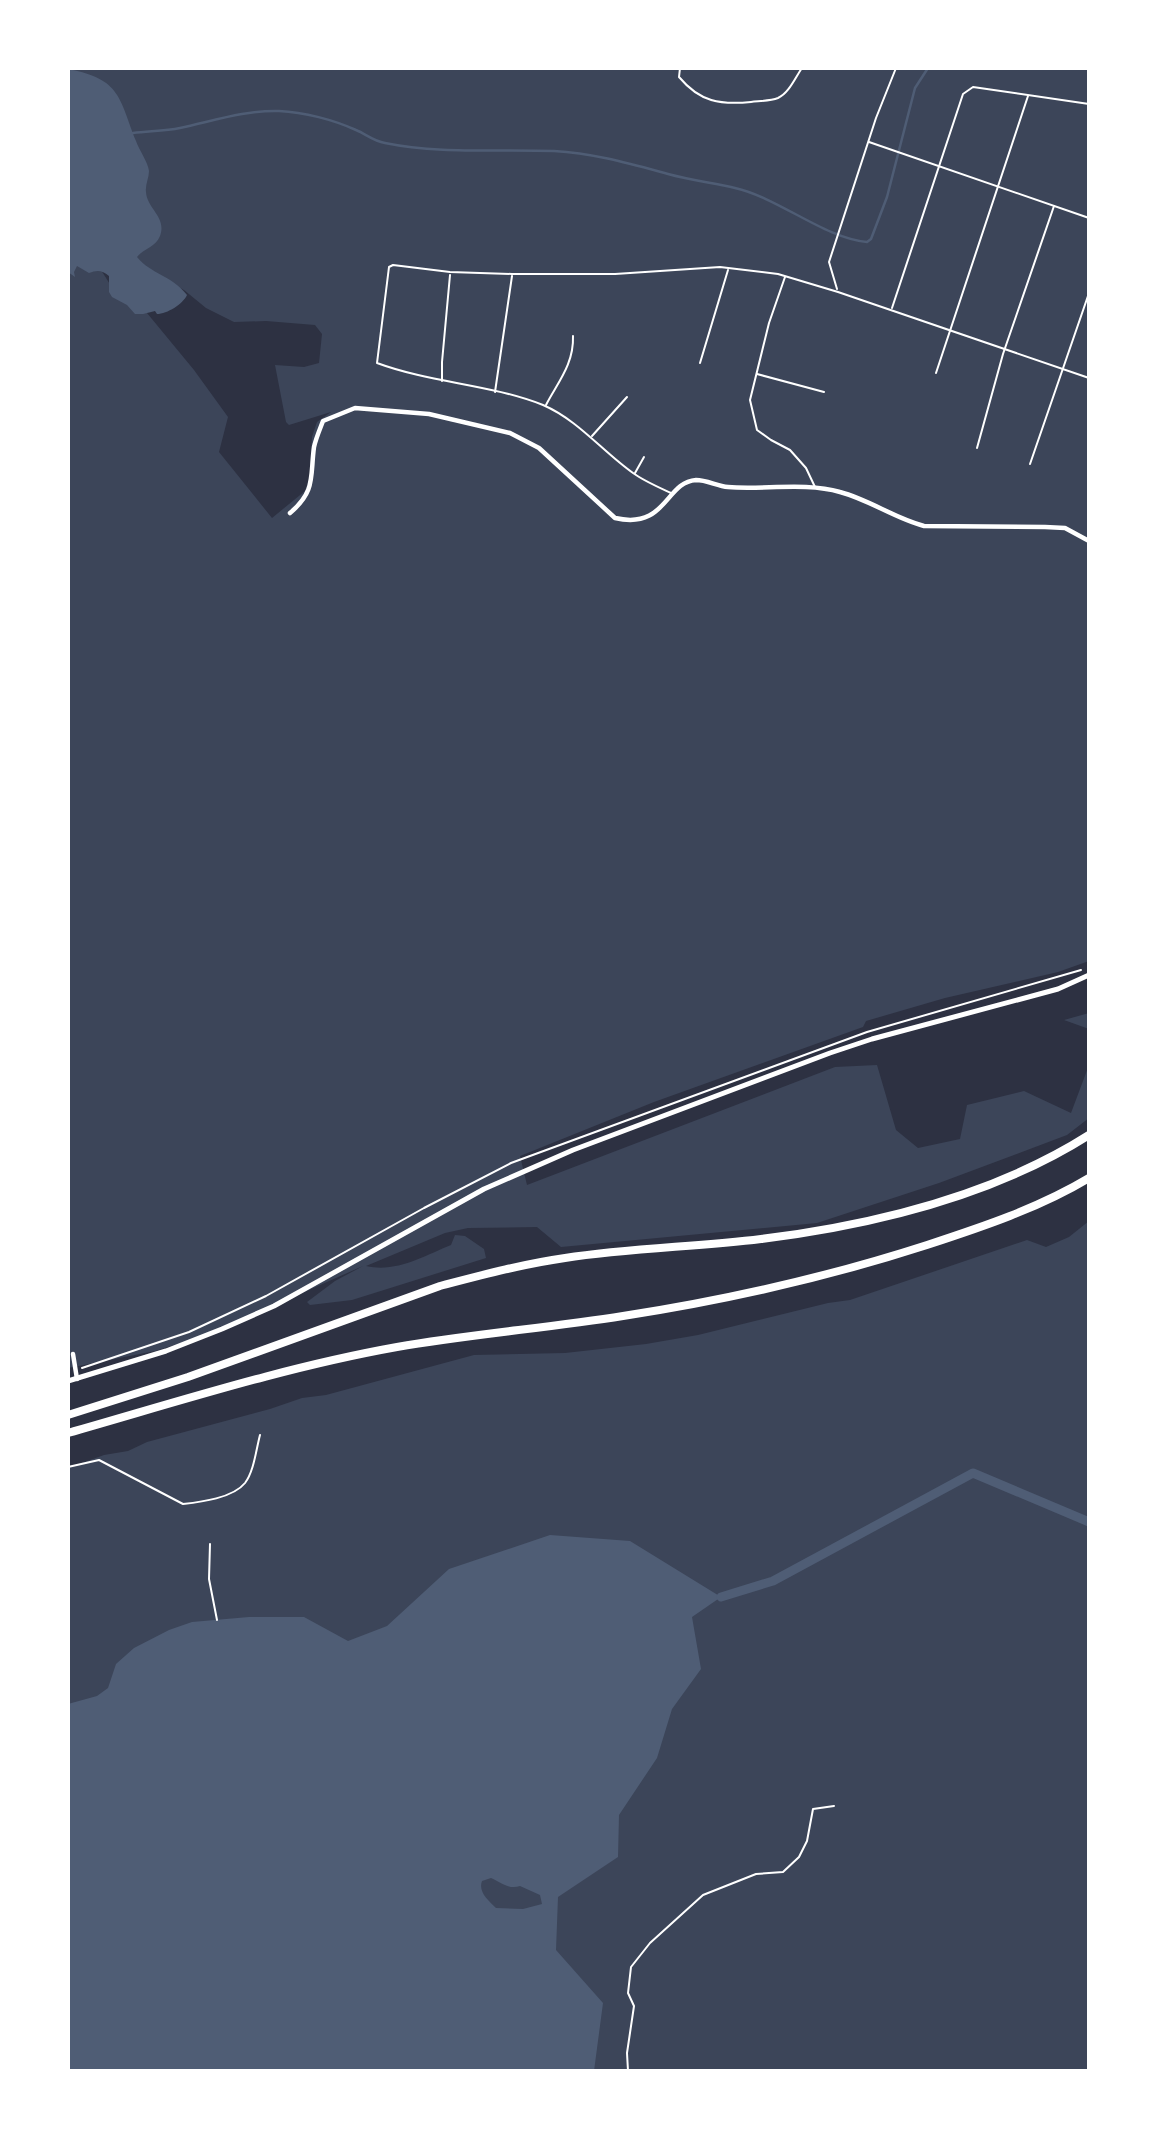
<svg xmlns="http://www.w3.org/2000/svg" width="1157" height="2139" font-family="Raleway,sans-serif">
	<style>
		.green { fill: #3c4559; fill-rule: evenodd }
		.water { fill: #4f5d75; fill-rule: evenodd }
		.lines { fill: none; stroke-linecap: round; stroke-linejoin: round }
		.stream { stroke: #4f5d75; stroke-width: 2.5 }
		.canal { stroke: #4f5d75; stroke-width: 9 }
		.path { stroke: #fff; stroke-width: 2 }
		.service { stroke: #fff; stroke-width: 2 }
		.minor { stroke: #fff; stroke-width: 4.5 }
		.tertiary { stroke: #fff; stroke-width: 5 }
		.motorway { stroke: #fff; stroke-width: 8 }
	</style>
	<rect width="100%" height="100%" fill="#2d3142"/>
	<g class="green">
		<path d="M68 68H1089V961L1058 972 945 998 866 1021 863 1027 654 1102 520 1156 527 1185 835 1067 877 1065 896 1130 918 1148 960 1139 967 1105 1024 1091 1071 1113 1089 1065V1118L1067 1135 939 1183 817 1223 561 1247 537 1227 468 1228 445 1233 366 1266C396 1273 424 1256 451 1245L455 1235 465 1236 484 1249 486 1258 352 1300 310 1305 307 1302 335 1281 363 1266 207 1335 155 1351 68 1368ZM117 254 184 290 206 308 234 322 266 321 315 325 322 334 319 363 304 367 275 365 286 422 289 425 331 412 317 422 312 437 310 476 305 491 272 518 219 452 228 417 194 370 147 313 118 297 101 270Z"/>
		<path d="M1089 1013V1029L1064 1020Z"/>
		<path d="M1089 1221V2071H68V1468L104 1455 128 1451 147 1442 270 1409 302 1398 326 1395 474 1355 565 1353 646 1344 698 1335 828 1303 850 1300 1027 1240 1046 1247 1069 1237Z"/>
	</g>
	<g class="water">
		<path d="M68 69C121 79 119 98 136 141 139 150 148 162 149 171 149 178 145 185 146 192 147 209 167 217 160 236 156 247 143 249 137 257 152 275 170 274 187 295 183 304 167 314 157 314L155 311 143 314H135L127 305 112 297 109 292V276C102 270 97 270 89 273L77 266 74 272 75 277 68 272Z"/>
		<path d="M550 1535 630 1541 721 1597 692 1617 701 1669 672 1709 657 1758 619 1815 618 1857 558 1897 556 1950 603 2003 594 2071H68V1704L97 1696 108 1688 116 1664 134 1648 169 1630 192 1622 249 1617H304L348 1641 387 1626 449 1569ZM491 1878C500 1882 509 1890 520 1886L540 1895 542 1904 523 1909 496 1908C488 1900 478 1892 482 1881Z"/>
	</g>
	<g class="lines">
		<path class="stream" d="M133 133C149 131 165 131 180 128 213 121 246 110 279 111 304 112 334 120 356 130 366 134 373 141 385 143 438 154 499 149 554 151 593 153 631 164 668 174 690 180 713 183 735 188 779 198 824 238 867 242L871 239 887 197 915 88 928 68"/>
		<path class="canal" d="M721 1597 773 1581 973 1473 1089 1522"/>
		<g class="path">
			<path d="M82 1368 189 1332 266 1296 424 1208 511 1163 867 1032 1081 970"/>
			<path d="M210 1544 209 1579 217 1620"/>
			<path d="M628 2071 627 2053 634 2006 628 1993 631 1967 650 1943 703 1895 756 1874 783 1872 799 1857 807 1841 813 1809 834 1806"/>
		</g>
		<g class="service">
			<path d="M680 68 679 77C700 102 720 105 751 102 760 101 770 101 778 98 789 93 795 78 802 68"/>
			<path d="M869 142 1089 218"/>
			<path d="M785 277 769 323 750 400 757 430 771 440 790 450 806 468 815 487"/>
			<path d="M837 289 829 262 876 118 896 68"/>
			<path d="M892 308 963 94 973 87 1089 104"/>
			<path d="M700 363 728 270"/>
			<path d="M936 373 1028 96"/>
			<path d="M757 374 824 392"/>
			<path d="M442 381V362L450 275"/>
			<path d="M495 392 512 276"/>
			<path d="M546 405C558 382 574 364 573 336"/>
			<path d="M592 436 627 397"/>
			<path d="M977 448 1003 354 1054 206"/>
			<path d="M1030 464 1089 293"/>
			<path d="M635 473 644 457"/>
			<path d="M671 493C658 487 644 481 633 473 603 452 578 420 543 405 490 384 431 383 377 363L389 267 393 265 450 272 512 274H615L720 267 778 274 838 292 1089 378"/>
			<path d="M68 1467 99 1460 183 1504C201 1502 233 1498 245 1483 254 1471 256 1450 260 1435"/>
		</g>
		<g class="minor">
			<path d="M290 513C316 491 310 477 314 447 316 438 320 429 323 421L355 408 429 414 510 433 539 448 615 518C667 530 665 482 696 480 707 480 717 486 728 487 762 490 806 482 840 492 870 500 894 518 924 526L1045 527 1065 528 1089 541"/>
			<path d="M73 1354 77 1379"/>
		</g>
		<path class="tertiary" d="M68 1381 166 1351 222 1329 274 1306 484 1189 573 1150 830 1053 872 1039 1058 989 1089 975"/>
		<g class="motorway">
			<path d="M68 1415 188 1377 440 1286C482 1275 523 1264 565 1258 630 1248 696 1247 761 1239 873 1225 993 1196 1089 1135"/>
			<path d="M68 1433C177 1402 285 1367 397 1347 472 1334 548 1328 623 1316 726 1300 828 1277 927 1245 982 1227 1039 1208 1089 1178"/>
		</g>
	</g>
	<rect width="1157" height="2139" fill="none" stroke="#ffffff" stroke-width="140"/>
</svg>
